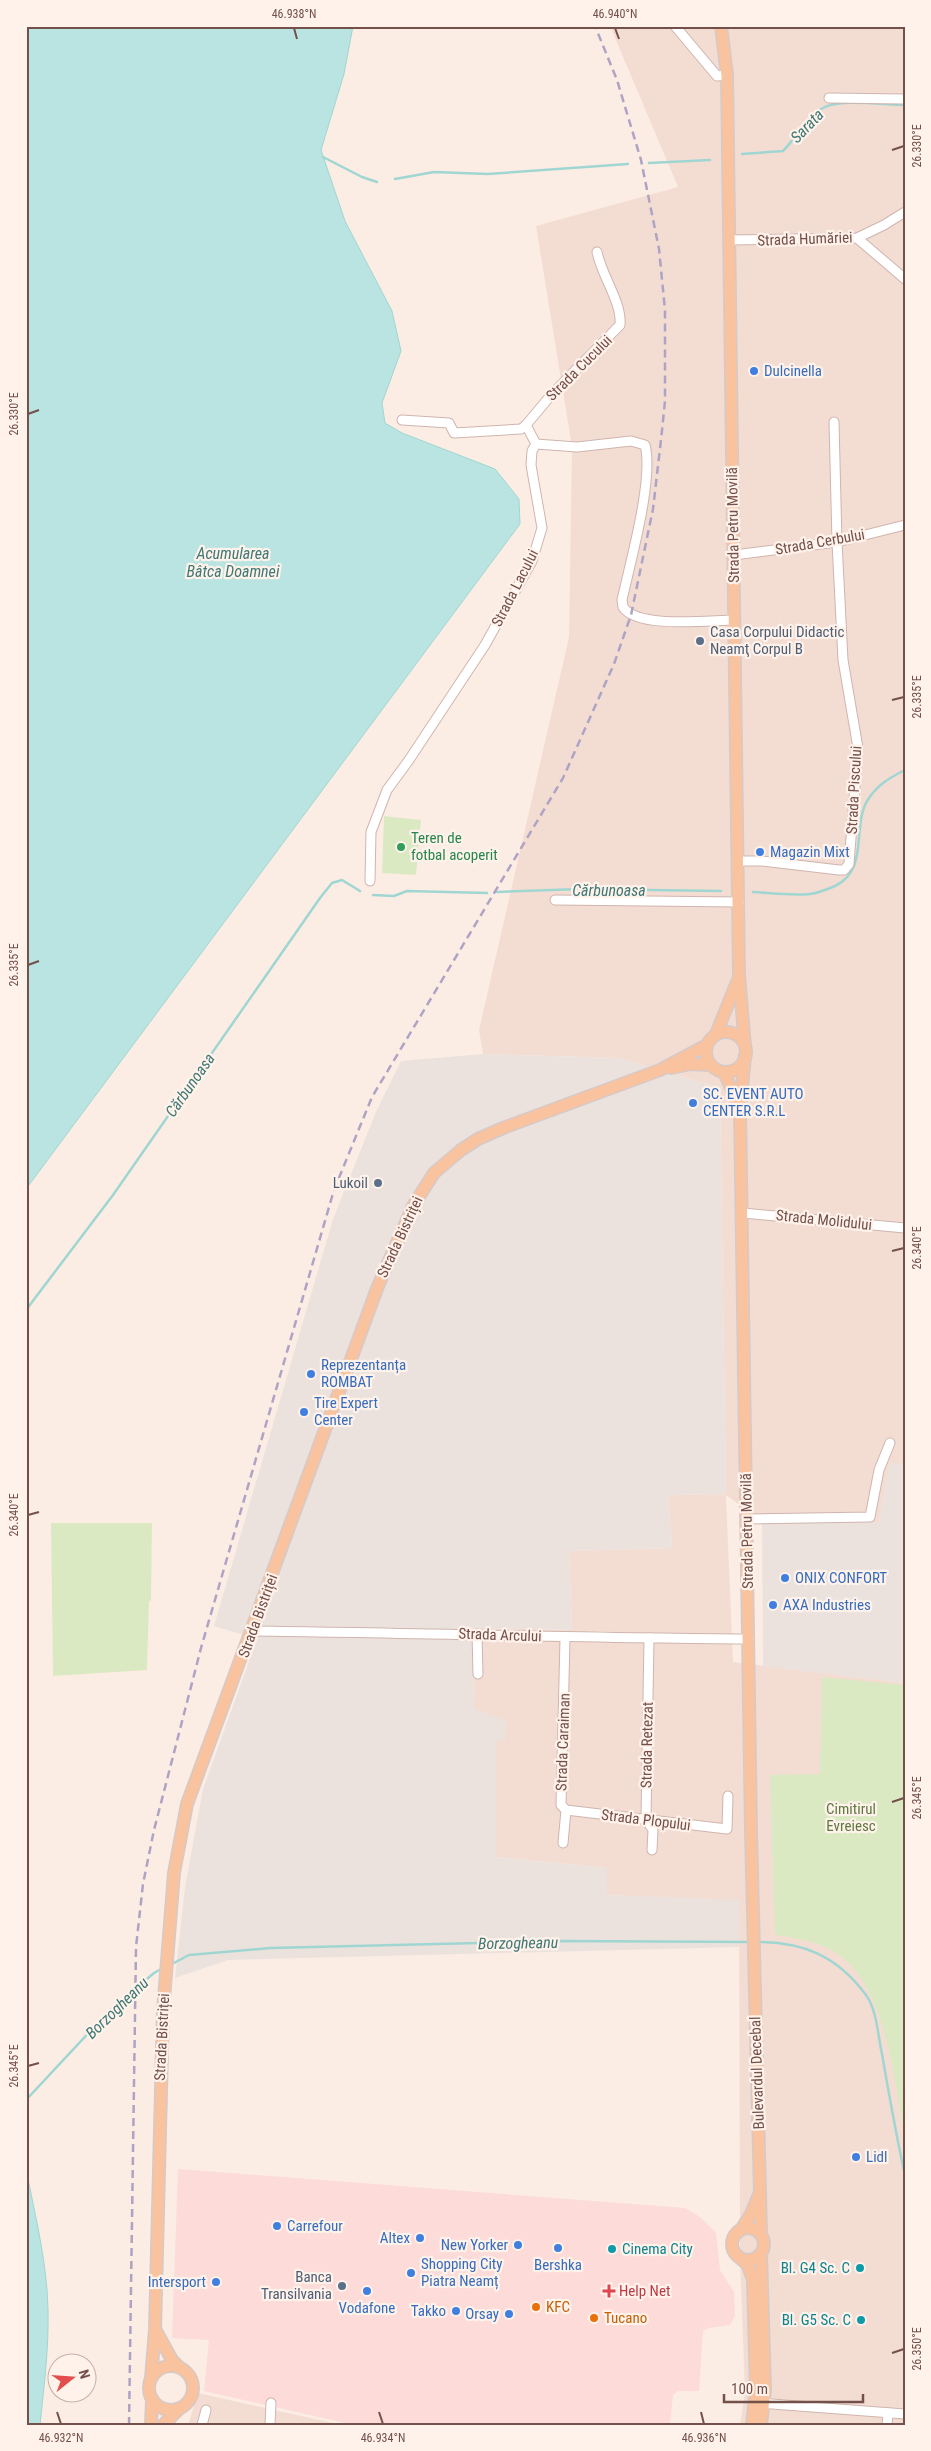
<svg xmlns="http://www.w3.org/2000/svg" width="931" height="2451" font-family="'Roboto Condensed',sans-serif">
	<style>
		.residential { fill: #f3ddd3 }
		.commercial { fill: #fcdbd8 }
		.industrial { fill: #ebe2de }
		.green { fill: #dbe9c3 }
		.water { fill: #b9e4e1; stroke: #a0d6d2 }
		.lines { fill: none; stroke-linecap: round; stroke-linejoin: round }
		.stream { stroke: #a0d6d2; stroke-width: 2.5 }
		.minor-casing { stroke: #cfb5ae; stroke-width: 11 }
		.major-casing { stroke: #d5cac9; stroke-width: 14 }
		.minor { stroke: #fff; stroke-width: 9 }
		.major { stroke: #f8c39e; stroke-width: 11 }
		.rail { stroke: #aea3c5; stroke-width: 2.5; stroke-dasharray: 8 5; stroke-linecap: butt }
		.ticks { fill: none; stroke: #73504a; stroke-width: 2 }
		.shop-dot { fill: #3f7fe0; stroke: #fef2ea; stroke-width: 2 }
		.service-dot { fill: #5c6f8a; stroke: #fef2ea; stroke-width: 2 }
		.leisure-dot { fill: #2e9e5b; stroke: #fef2ea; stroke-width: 2 }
		.culture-dot { fill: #0f9aa8; stroke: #fef2ea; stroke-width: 2 }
		.health-dot { fill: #e0444e; stroke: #fef2ea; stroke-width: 2 }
		.food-dot { fill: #e8710a; stroke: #fef2ea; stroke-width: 2 }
		.labels { text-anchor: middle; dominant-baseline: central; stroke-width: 4.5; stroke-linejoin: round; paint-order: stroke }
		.street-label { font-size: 15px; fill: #73504a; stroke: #fef2ea }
		.shop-label { font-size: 15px; fill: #366cbe; stroke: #fef2ea; text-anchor: start }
		.service-label { font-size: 15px; fill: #4e5e75; stroke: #fef2ea; text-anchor: end }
		.leisure-label { font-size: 15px; fill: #27864d; stroke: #fef2ea; text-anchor: start }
		.park-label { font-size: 15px; fill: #5e7842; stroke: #fef2ea }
		.culture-label { font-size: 15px; fill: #0d838f; stroke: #fef2ea; text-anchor: end }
		.health-label { font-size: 15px; fill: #be3a42; stroke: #fef2ea; text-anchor: start }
		.food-label { font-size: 15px; fill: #c56008; stroke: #fef2ea; text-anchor: start }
		.water-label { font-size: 16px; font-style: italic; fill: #3f7875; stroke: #fef2ea }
		.neatline { fill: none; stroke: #73504a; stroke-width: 2 }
		.ticks-label { font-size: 12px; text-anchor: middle; fill: #73504a }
	</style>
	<rect width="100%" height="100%" fill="#fcede4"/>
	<g class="residential">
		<path d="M610 26H905V1463L890 1464 879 1522 762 1521 726 1495 733 1662 905 1683V2425H740L745 2393 740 2258 739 1901 606 1895 607 1868 496 1857V1741L474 1709 473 1628 572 1630 569 1551 672 1548 668 1495 726 1494 720 1088 620 1058 483 1054 479 1030 569 637 572 447 536 226 678 187Z"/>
		<path d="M198 2393 342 2425H188Z"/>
	</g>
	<path class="commercial" d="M178 2169 685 2208 700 2217 716 2233 720 2270 734 2292 735 2316 730 2325 709 2328 703 2331 699 2391H678L673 2395 670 2425H354L204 2391 209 2340 172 2338Z"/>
	<g class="industrial">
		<path d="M483 1054 620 1058 720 1088 726 1494 668 1495 672 1548 569 1551 572 1630 473 1628 474 1709 506 1721 505 1741H496V1857L607 1868V1895L739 1900V1947L228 1960 175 1978 185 1887 203 1789 257 1639 214 1626 333 1219 376 1112 401 1061Z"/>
		<path d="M890 1463H905V1683L763 1666 762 1521 879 1522Z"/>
	</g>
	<g class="green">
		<path d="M384 816 421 820 416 875 382 873Z"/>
		<path d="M51 1523H152L151 1600 149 1602 147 1670 53 1676Z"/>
		<path d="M822 1677 905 1685V2136C894 2082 887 1994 843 1958 826 1943 797 1938 775 1935L770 1775 820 1774Z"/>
	</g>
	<g class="water">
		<path d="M26 26H353L344 74 321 150 345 221 392 311 401 351 382 403 385 423 402 433 495 469 519 499 520 524 26 1189Z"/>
		<path d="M26 2169C35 2215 47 2262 48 2309 49 2348 44 2387 40 2425H26Z"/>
	</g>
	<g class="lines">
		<g class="stream">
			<path d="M742 154 783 151C795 139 809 115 823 108 839 98 885 105 905 105"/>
			<path d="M323 157 362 177 377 182"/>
			<path d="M649 163 710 160"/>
			<path d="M395 179 434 172 488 174 628 164"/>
			<path d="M497 892 580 889 721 891"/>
			<path d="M753 892C771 893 791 896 810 894 818 893 828 889 835 886 869 870 852 828 867 801 877 785 889 778 905 770"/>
			<path d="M373 895 394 896 407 891 487 893"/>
			<path d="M26 1310 113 1195 320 898 332 883 342 880 360 891"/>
			<path d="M757 1942C804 1942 837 1956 866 1995 877 2010 878 2036 882 2054 889 2094 896 2135 905 2175"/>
			<path d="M170 1965 189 1955 270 1948 562 1941 752 1942"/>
			<path d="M26 2100 109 2011 154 1973 163 1968"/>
		</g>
		<defs>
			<g id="minor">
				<path d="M675 26 717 76 727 75"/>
				<path d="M829 98 905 99"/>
				<path d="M857 238 905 279"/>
				<path d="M729 240 857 238 884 225 905 212"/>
				<path d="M402 420 449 423 454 433 521 429 526 425 552 394 620 325C622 302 602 277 597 252"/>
				<path d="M526 425 536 444"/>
				<path d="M734 555 837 542 905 525"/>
				<path d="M738 861H762L839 870H844L849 864 858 748 843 660 837 542 834 422"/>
				<path d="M370 881 371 832 387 790 409 760 485 645 532 561 542 528 531 465 532 451 536 444 577 447 631 441 645 445C654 479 630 563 622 600L623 607C637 629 710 620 734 620"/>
				<path d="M555 900 739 902"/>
				<path d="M743 1213 905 1228"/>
				<path d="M747 1519 870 1517 879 1470 890 1443"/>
				<path d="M252 1631C418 1633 583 1638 749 1639"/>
				<path d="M477 1634 478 1674"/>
				<path d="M649 1638 646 1819 653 1830 652 1850"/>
				<path d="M566 1810 727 1829 728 1796"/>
				<path d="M563 1843 566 1810 561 1805 565 1638"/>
				<path d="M758 2403 905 2414"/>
				<path d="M202 2425 206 2410"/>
				<path d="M270 2425 271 2403"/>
				<path d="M887 2425 888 2413"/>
			</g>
			<g id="major">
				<path d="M721 26 727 75 739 975 745 1046"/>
				<circle cx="726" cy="1052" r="20"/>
				<path d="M716 1034 737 982"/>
				<path d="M745 1055 740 1111 751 1831 761 2234"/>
				<path d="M671 1068 690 1064 711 1065"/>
				<path d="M724 1072 739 1107"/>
				<circle cx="748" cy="2244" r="16"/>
				<path d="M740 2231 751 2214 758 2197"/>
				<path d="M761 2253 765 2389 761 2425"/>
				<path d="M740 2258 748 2265 753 2280 756 2389 752 2425"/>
				<path d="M156 2331 172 2360 179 2367"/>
				<circle cx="171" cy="2388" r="22"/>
				<path d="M151 2378 155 2330 163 2011 174 1873 187 1804 378 1286 413 1206 434 1173 461 1150 478 1139 503 1128 660 1070 707 1045"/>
				<path d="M151 2425 152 2399"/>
				<path d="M163 2425 180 2408"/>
			</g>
		</defs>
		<use href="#minor" class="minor-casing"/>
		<use href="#major" class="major-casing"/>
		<use href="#minor" class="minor"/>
		<use href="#major" class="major"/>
		<path class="rail" d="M129 2425 136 1947 143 1884 154 1830 201 1648 334 1190 372 1097 563 778 614 664 631 615 653 509 661 440 665 401V310L659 249 641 160 617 80 595 26"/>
	</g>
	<path class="ticks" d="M294 28 297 39M615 28 619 39M892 150 904 146M28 414 39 410M892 700 904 697M28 965 39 961M892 1251 904 1248M28 1515 39 1512M892 1802 904 1798M28 2066 39 2063M892 2353 904 2349M57 2412 61 2424M379 2412 383 2424M701 2412 704 2424"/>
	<g class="shop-dot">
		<circle cx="754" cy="371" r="5"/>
		<circle cx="760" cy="852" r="5"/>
		<circle cx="693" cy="1103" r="5"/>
		<circle cx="311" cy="1374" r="5"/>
		<circle cx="304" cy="1412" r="5"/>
		<circle cx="785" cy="1578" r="5"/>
		<circle cx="773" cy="1605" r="5"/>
		<circle cx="856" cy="2157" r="5"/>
		<circle cx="277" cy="2226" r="5"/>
		<circle cx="420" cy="2238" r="5"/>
		<circle cx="518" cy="2245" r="5"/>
		<circle cx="558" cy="2248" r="5"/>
		<circle cx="411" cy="2273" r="5"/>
		<circle cx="216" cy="2282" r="5"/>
		<circle cx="367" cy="2291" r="5"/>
		<circle cx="456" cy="2311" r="5"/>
		<circle cx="509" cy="2314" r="5"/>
	</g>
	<g class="service-dot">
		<circle cx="700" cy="641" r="5"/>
		<circle cx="378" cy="1183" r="5"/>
		<circle cx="342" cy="2286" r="5"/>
	</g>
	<circle class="leisure-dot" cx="401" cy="847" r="5"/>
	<g class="culture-dot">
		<circle cx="612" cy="2249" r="5"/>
		<circle cx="860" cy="2268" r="5"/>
		<circle cx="861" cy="2320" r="5"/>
	</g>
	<path class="health-dot" d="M606.5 2283.5h5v5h5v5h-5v5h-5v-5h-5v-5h5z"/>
	<g class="food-dot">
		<circle cx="536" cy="2307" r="5"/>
		<circle cx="594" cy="2318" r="5"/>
	</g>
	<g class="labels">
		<g class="street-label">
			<text transform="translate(805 239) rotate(-2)">Strada Humăriei</text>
			<text transform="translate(579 368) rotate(-45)">Strada Cucului</text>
			<text transform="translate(733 525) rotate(-91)">Strada Petru Movilă</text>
			<text transform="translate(820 542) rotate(-10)">Strada Cerbului</text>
			<text transform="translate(515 588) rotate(-63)">Strada Lacului</text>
			<text transform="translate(854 790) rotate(-87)">Strada Piscului</text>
			<text transform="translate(824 1220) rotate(6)">Strada Molidului</text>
			<text transform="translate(400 1237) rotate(-65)">Strada Bistriței</text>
			<text transform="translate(747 1531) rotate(-91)">Strada Petru Movilă</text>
			<text transform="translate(258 1616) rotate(-70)">Strada Bistriței</text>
			<text transform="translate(500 1635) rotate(2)">Strada Arcului</text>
			<text transform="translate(563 1742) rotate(-88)">Strada Caraiman</text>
			<text transform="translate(647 1745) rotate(-89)">Strada Retezat</text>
			<text transform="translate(646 1820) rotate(7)">Strada Plopului</text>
			<text transform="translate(162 2037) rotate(-87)">Strada Bistriței</text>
			<text transform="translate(757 2073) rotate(-92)">Bulevardul Decebal</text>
		</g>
		<g class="shop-label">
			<text x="764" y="371">Dulcinella</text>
			<text x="770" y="852">Magazin Mixt</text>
			<text x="703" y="1094">SC. EVENT AUTO<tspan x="703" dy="17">CENTER S.R.L</tspan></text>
			<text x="321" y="1365">Reprezentanța<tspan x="321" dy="17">ROMBAT</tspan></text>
			<text x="314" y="1403">Tire Expert<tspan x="314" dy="17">Center</tspan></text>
			<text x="795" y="1578">ONIX CONFORT</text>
			<text x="783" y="1605">AXA Industries</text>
			<text x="866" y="2157">Lidl</text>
			<text x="287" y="2226">Carrefour</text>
			<text x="410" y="2238" text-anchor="end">Altex</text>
			<text x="508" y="2245" text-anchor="end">New Yorker</text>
			<text x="421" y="2264">Shopping City<tspan x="421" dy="17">Piatra Neamț</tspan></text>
			<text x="558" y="2265" text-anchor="middle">Bershka</text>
			<text x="206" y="2282" text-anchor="end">Intersport</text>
			<text x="367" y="2308" text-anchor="middle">Vodafone</text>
			<text x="446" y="2311" text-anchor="end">Takko</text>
			<text x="499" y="2314" text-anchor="end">Orsay</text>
		</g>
		<g class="service-label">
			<text x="710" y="632" text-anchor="start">Casa Corpului Didactic<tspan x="710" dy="17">Neamţ Corpul B</tspan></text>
			<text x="368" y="1183">Lukoil</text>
			<text x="332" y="2277">Banca<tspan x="332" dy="17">Transilvania</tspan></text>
		</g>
		<g class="leisure-label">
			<text x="411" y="838">Teren de<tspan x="411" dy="17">fotbal acoperit</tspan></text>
		</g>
		<g class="park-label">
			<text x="851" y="1809">Cimitirul<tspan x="851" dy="17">Evreiesc</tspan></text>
		</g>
		<g class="culture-label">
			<text x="622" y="2249" text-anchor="start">Cinema City</text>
			<text x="850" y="2268">Bl. G4 Sc. C</text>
			<text x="851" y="2320">Bl. G5 Sc. C</text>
		</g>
		<g class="health-label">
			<text x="619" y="2291">Help Net</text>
		</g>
		<g class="food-label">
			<text x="546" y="2307">KFC</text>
			<text x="604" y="2318">Tucano</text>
		</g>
		<g class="water-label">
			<text transform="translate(807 126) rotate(-46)">Sarata</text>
			<text x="233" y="553">Acumularea<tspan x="233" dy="18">Bâtca Doamnei</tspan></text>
			<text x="609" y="890">Cărbunoasa</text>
			<text transform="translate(190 1085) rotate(-55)">Cărbunoasa</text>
			<text transform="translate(518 1943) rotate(-1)">Borzogheanu</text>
			<text transform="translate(117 2008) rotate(-44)">Borzogheanu</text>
		</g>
	</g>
	<rect width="931" height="2451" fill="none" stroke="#fef2ea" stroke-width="55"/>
	<g transform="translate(72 2378) rotate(73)"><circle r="24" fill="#fef2ea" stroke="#c6b1aa"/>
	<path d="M0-4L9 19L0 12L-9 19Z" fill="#e24d4d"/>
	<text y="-8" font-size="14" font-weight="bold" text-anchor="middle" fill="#73504a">N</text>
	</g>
	<path d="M724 2394v8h139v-8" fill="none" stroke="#73504a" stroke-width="2.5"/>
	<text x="731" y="2394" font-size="15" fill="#73504a" stroke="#fef2ea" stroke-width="4" paint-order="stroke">100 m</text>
	<rect x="28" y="28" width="876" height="2396" class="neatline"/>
	<g class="ticks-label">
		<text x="294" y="18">46.938°N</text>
		<text x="615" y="18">46.940°N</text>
		<text transform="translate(917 146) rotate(-90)" y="4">26.330°E</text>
		<text transform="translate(14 414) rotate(-90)" y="4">26.330°E</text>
		<text transform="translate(917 697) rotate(-90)" y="4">26.335°E</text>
		<text transform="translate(14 965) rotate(-90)" y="4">26.335°E</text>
		<text transform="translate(917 1248) rotate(-90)" y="4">26.340°E</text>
		<text transform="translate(14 1515) rotate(-90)" y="4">26.340°E</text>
		<text transform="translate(917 1798) rotate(-90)" y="4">26.345°E</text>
		<text transform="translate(14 2066) rotate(-90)" y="4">26.345°E</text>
		<text transform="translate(917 2349) rotate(-90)" y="4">26.350°E</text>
		<text x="61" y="2442">46.932°N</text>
		<text x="383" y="2442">46.934°N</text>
		<text x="704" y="2442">46.936°N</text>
	</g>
</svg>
